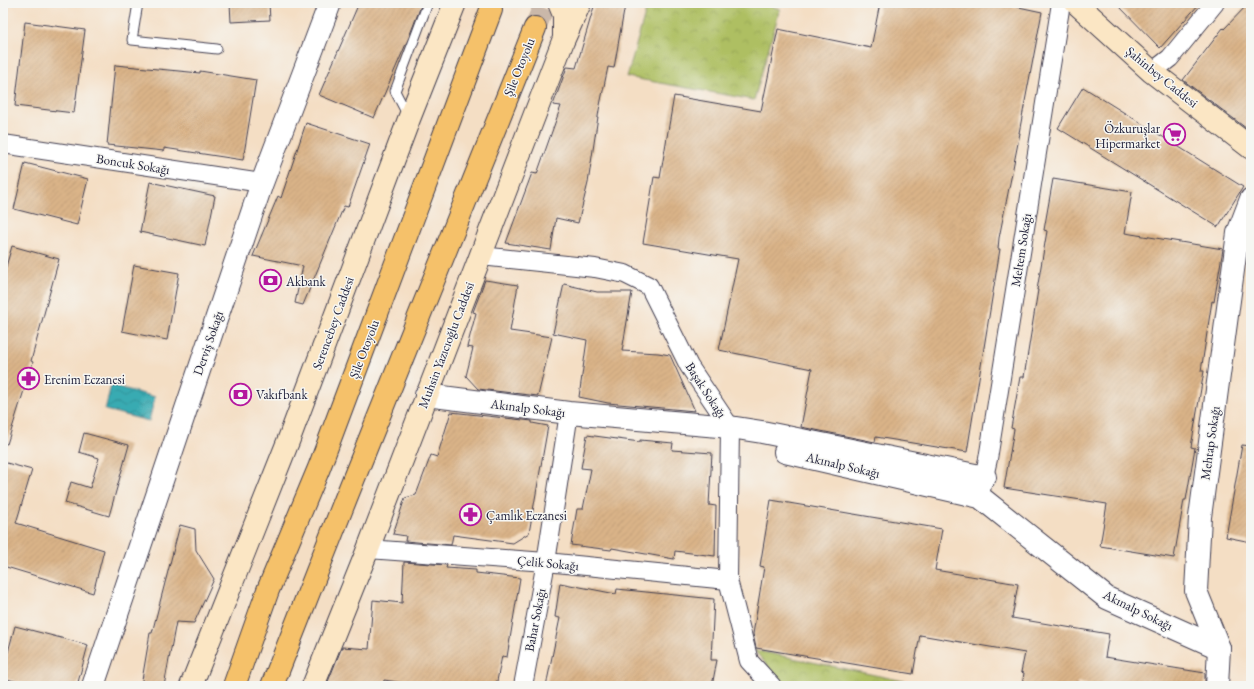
<svg xmlns="http://www.w3.org/2000/svg" width="1254" height="689" font-family="'EB Garamond',serif">
	<style>
		.park { fill: url(#park-crowns); stroke: #68704e }
		.water { fill: url(#water-waves); stroke: #2e6676 }
		.building { fill: url(#building-hatch) }
		.lines { fill: none; stroke-linecap: round; stroke-linejoin: round }
		.trunk-tunnel { stroke: #cab8a9; stroke-width: 22; stroke-dasharray: 22 11; stroke-linecap: butt }
		.service-casing { stroke: #423e50; stroke-width: 11 }
		.minor-casing { stroke: #423e50; stroke-width: 20 }
		.tertiary-casing { stroke: #423e50; stroke-width: 24 }
		.secondary-casing { stroke: #423e50; stroke-width: 24 }
		.trunk-casing { stroke: #423e50; stroke-width: 24 }
		.service { stroke: #fff; stroke-width: 9 }
		.minor { stroke: #fff; stroke-width: 18 }
		.tertiary { stroke: #fff; stroke-width: 22 }
		.secondary { stroke: #fbe6c4; stroke-width: 22 }
		.trunk { stroke: #f5c16b; stroke-width: 22 }
		.labels { text-anchor: middle; dominant-baseline: central; stroke-width: 3; stroke-linejoin: round; paint-order: stroke }
		.street-label { font-size: 13px; fill: #22223b; stroke: #f6f6f2 }
		.poi-label { font-size: 13px; fill: #22223b; stroke: #f6f6f2; text-anchor: start }
	</style>
	<defs>
		<pattern id="park-crowns" width="20" height="18" patternUnits="userSpaceOnUse"><rect width="20" height="18" fill="#aebf62"/><path d="M2 6a3 3 0 1 1 6 0M12 15a3 3 0 1 1 6 0" fill="none" stroke="#95a456"/></pattern>
		<pattern id="water-waves" width="16" height="10" patternUnits="userSpaceOnUse"><rect width="16" height="10" fill="#39abb2"/><path d="M0 5q4-4 8 0t8 0" fill="none" stroke="#308b92"/></pattern>
		<pattern id="building-hatch" width="6" height="6" patternUnits="userSpaceOnUse"><rect width="6" height="6" fill="#dab488"/><path d="M-1 1l2-2M0 6l6-6M5 7l2-2" fill="none" stroke="#bb9a76"/></pattern>
	</defs>
	<rect width="100%" height="100%" fill="#f6f6f2"/>
	<filter id="ink" filterUnits="userSpaceOnUse"><feTurbulence type="fractalNoise" baseFrequency=".025" numOctaves="2"/><feDisplacementMap in="SourceGraphic" scale="8" xChannelSelector="R" yChannelSelector="G"/><feConvolveMatrix kernelMatrix="1 2 1 2 8 2 1 2 1" color-interpolation-filters="sRGB"/></filter>
	<filter id="wash" filterUnits="userSpaceOnUse"><feTurbulence type="fractalNoise" baseFrequency=".012" numOctaves="4" result="noise"/><feDisplacementMap in="SourceGraphic" scale="16" xChannelSelector="R" yChannelSelector="G"/><feGaussianBlur stdDeviation="0.9" result="paint"/><feColorMatrix in="noise" values="0 0 0 0 0 0 0 0 0 0 0 0 0 0 0 0 0 1.4 0 .05"/><feComposite in="paint" operator="in"/></filter>
	<g filter="url(#wash)">
		<rect width="100%" height="100%" fill="#f4dec4"/>
		<g class="park">
			<path d="M648 3H761L780 9 754 100 627 77Z"/>
			<path d="M754 650 918 684V686H785Z"/>
		</g>
		<path class="water" d="M111 385 155 397 149 421 105 410Z"/>
		<g id="blocks">
			<g class="building">
				<path d="M230 3H269L270 20 231 22Z"/>
				<path d="M359 3H422L409 37 374 118 319 95Z"/>
				<path d="M595 3 625 5 614 68 608 67 599 110 588 183 578 223 556 218 551 250 506 243 532 173 537 174 561 106 553 105 567 67 576 68Z"/>
				<path d="M880 3H1000L1042 12 1019 133H1020L999 238 998 249H1000L967 452 876 437 875 442 801 427 812 369 719 350 738 259 643 243 654 177 660 178 674 96 761 111 778 29 871 48Z"/>
				<path d="M1116 3H1200L1160 48Z"/>
				<path d="M1249 3H1251V132L1183 80 1223 28 1224 29Z"/>
				<path d="M25 22 85 30 74 113 15 106Z"/>
				<path d="M115 65 200 73V71L256 80 243 160 164 148V151L107 145Z"/>
				<path d="M1083 87 1243 187 1218 227 1058 128Z"/>
				<path d="M306 123 370 144 348 207 344 206 303 305 295 303 303 266 253 256 278 196 281 198Z"/>
				<path d="M25 163 88 179 77 225 14 209Z"/>
				<path d="M1053 179 1132 192 1125 233 1223 249 1214 302 1212 301 1201 371H1204L1191 447 1195 448 1186 500H1184L1174 558 1100 546 1107 504 1004 488 1014 429 1011 428 1020 377H1024L1038 290H1037L1047 231 1044 230Z"/>
				<path d="M150 182 215 196 205 246 140 232Z"/>
				<path d="M12 246 59 259 31 361 33 362 7 444 3 443V277Z"/>
				<path d="M134 265 179 273 167 340 122 331Z"/>
				<path d="M485 280 518 285 510 331 552 337 538 396 478 389 466 376 473 348 467 347 476 313 473 312Z"/>
				<path d="M564 284 597 292H632L622 351 658 353 670 355 695 411 608 403 579 397 587 340 553 333Z"/>
				<path d="M451 412 532 421V423L548 426 529 533 513 543 453 535 451 545 405 541 406 536 393 534 405 498 416 495 431 455 437 457Z"/>
				<path d="M84 433 129 445 109 516 65 503 71 482 90 488 99 458 79 452Z"/>
				<path d="M587 435 640 442V440L673 443 672 450 712 453 709 505 716 506 715 556 675 551 674 559 612 548 611 550 571 545 577 509H583L591 469 581 468Z"/>
				<path d="M1242 445 1251 446V542L1226 537Z"/>
				<path d="M3 462 32 470 16 523 104 550 93 593 3 566Z"/>
				<path d="M771 500 942 529 935 570 1018 584 1012 618 1109 634 1105 657 1205 673V686H1100L1077 682V686H1022L1024 673 1021 672 1025 653 920 635 913 674 756 648 753 634 764 567 760 566Z"/>
				<path d="M180 525 195 529 196 550 214 579 194 623 176 622 164 686H141L150 633H152Z"/>
				<path d="M404 562 447 565 446 568 476 570V573L520 578 507 657 502 656 496 686H423L384 680 383 686H340L327 684 342 647 369 649 373 600 402 603Z"/>
				<path d="M560 583 616 594 617 589 714 599 711 660H717L712 686H546L560 618 555 617Z"/>
				<path d="M15 626 88 645 77 686H33L3 678V671Z"/>
			</g>
		</g>
	</g>
	<g filter="url(#ink)">
		<use href="#blocks" fill-opacity="0" stroke="#423e50" stroke-width="1"/>
		<g class="lines">
			<path class="trunk-tunnel" d="M535 28 545 3"/>
			<defs>
				<g id="service">
					<path d="M138 3 132 40 217 49"/>
					<path d="M408 116 395 91 428 3"/>
				</g>
				<g id="minor">
					<path d="M1152 72 1170 58 1215 3"/>
					<path d="M3 144 262 183"/>
					<path d="M481 256 595 268 625 274 649 286 689 366 730 427 728 580 749 661 772 686"/>
					<path d="M981 490 988 459 1061 3"/>
					<path d="M368 549 546 562 728 580"/>
					<path d="M523 686 546 562 569 413"/>
				</g>
				<g id="tertiary">
					<path d="M426 395 569 413 730 427 762 432 985 477"/>
					<path d="M785 452 980 497 1107 598 1219 648"/>
					<path d="M93 686 262 183 330 3"/>
					<path d="M1217 686 1219 648 1196 591 1200 517 1238 233 1251 199"/>
				</g>
				<g id="secondary">
					<path d="M559 3 564 15V36"/>
					<path d="M1076 3 1152 72 1251 148"/>
					<path d="M191 686 289 439 409 119 455 3"/>
					<path d="M313 686 368 549 563 41 580 3"/>
				</g>
				<g id="trunk">
					<path d="M234 686 268 590 319 468 491 10"/>
					<path d="M272 686 346 498 535 28"/>
				</g>
			</defs>
			<use href="#service" class="service-casing"/>
			<use href="#minor" class="minor-casing"/>
			<use href="#tertiary" class="tertiary-casing"/>
			<use href="#secondary" class="secondary-casing"/>
			<use href="#trunk" class="trunk-casing"/>
			<use href="#service" class="service"/>
			<use href="#minor" class="minor"/>
			<use href="#tertiary" class="tertiary"/>
			<use href="#secondary" class="secondary"/>
			<use href="#trunk" class="trunk"/>
		</g>
	</g>
	<defs>
		<symbol id="supermarket-ring" viewBox="-11 -11 22 22"><circle r="9.5" fill="#f6f6f2" stroke="#b5179e" stroke-width="1.5"/><path d="M-6-5.5h2.5l.6 2H6L4.5 2H-2.5L-4.4-4H-6ZM-1.5 3.2a1.3 1.3 0 1 0 .1 0ZM3 3.2a1.3 1.3 0 1 0 .1 0Z" fill="#b5179e"/></symbol>
		<symbol id="bank-ring" viewBox="-11 -11 22 22"><circle r="9.5" fill="#f6f6f2" stroke="#b5179e" stroke-width="1.5"/><path d="M-6-4H6V4H-6ZM0-2.3a2.3 2.3 0 1 0 0 4.6a2.3 2.3 0 1 0 0-4.6Z" fill="#b5179e"/></symbol>
		<symbol id="pharmacy-ring" viewBox="-11 -11 22 22"><circle r="9.5" fill="#f6f6f2" stroke="#b5179e" stroke-width="1.5"/><path d="M-2-6h4v4h4v4h-4v4h-4v-4h-4v-4h4Z" fill="#b5179e"/></symbol>
	</defs>
	<g fill-rule="evenodd">
		<use href="#supermarket-ring" x="1162" y="122" width="25" height="25"/>
		<use href="#bank-ring" x="258" y="268" width="25" height="25"/>
		<use href="#pharmacy-ring" x="16" y="366" width="25" height="25"/>
		<use href="#bank-ring" x="228" y="382" width="25" height="25"/>
		<use href="#pharmacy-ring" x="458" y="502" width="25" height="25"/>
	</g>
	<g class="labels">
		<g class="street-label">
			<text transform="translate(519 67) rotate(-68)">Şile Otoyolu</text>
			<text transform="translate(1162 77) rotate(39)">Şahinbey Caddesi</text>
			<text transform="translate(133 164) rotate(9)">Boncuk Sokağı</text>
			<text transform="translate(1021 250) rotate(-81)">Meltem Sokağı</text>
			<text transform="translate(333 323) rotate(-70)">Serencebey Caddesi</text>
			<text transform="translate(208 343) rotate(-71)">Derviş Sokağı</text>
			<text transform="translate(446 345) rotate(-69)">Muhsin Yazıcıoğlu Caddesi</text>
			<text transform="translate(364 349) rotate(-69)">Şile Otoyolu</text>
			<text transform="translate(706 390) rotate(57)">Başak Sokağı</text>
			<text transform="translate(528 408) rotate(7)">Akınalp Sokağı</text>
			<text transform="translate(1210 443) rotate(-82)">Mehtap Sokağı</text>
			<text transform="translate(843 465) rotate(13)">Akınalp Sokağı</text>
			<text transform="translate(548 563) rotate(5)">Çelik Sokağı</text>
			<text transform="translate(1138 610) rotate(26)">Akınalp Sokağı</text>
			<text transform="translate(535 620) rotate(-79)">Bahar Sokağı</text>
		</g>
		<g class="poi-label">
			<text x="1160" y="128" text-anchor="end">Özkuruşlar<tspan x="1160" dy="15">Hipermarket</tspan></text>
			<text x="286" y="281">Akbank</text>
			<text x="44" y="379">Erenim Eczanesi</text>
			<text x="256" y="394">Vakıfbank</text>
			<text x="486" y="515">Çamlık Eczanesi</text>
		</g>
	</g>
	<rect width="1254" height="689" fill="none" stroke="#f6f6f2" stroke-width="16"/>
</svg>
